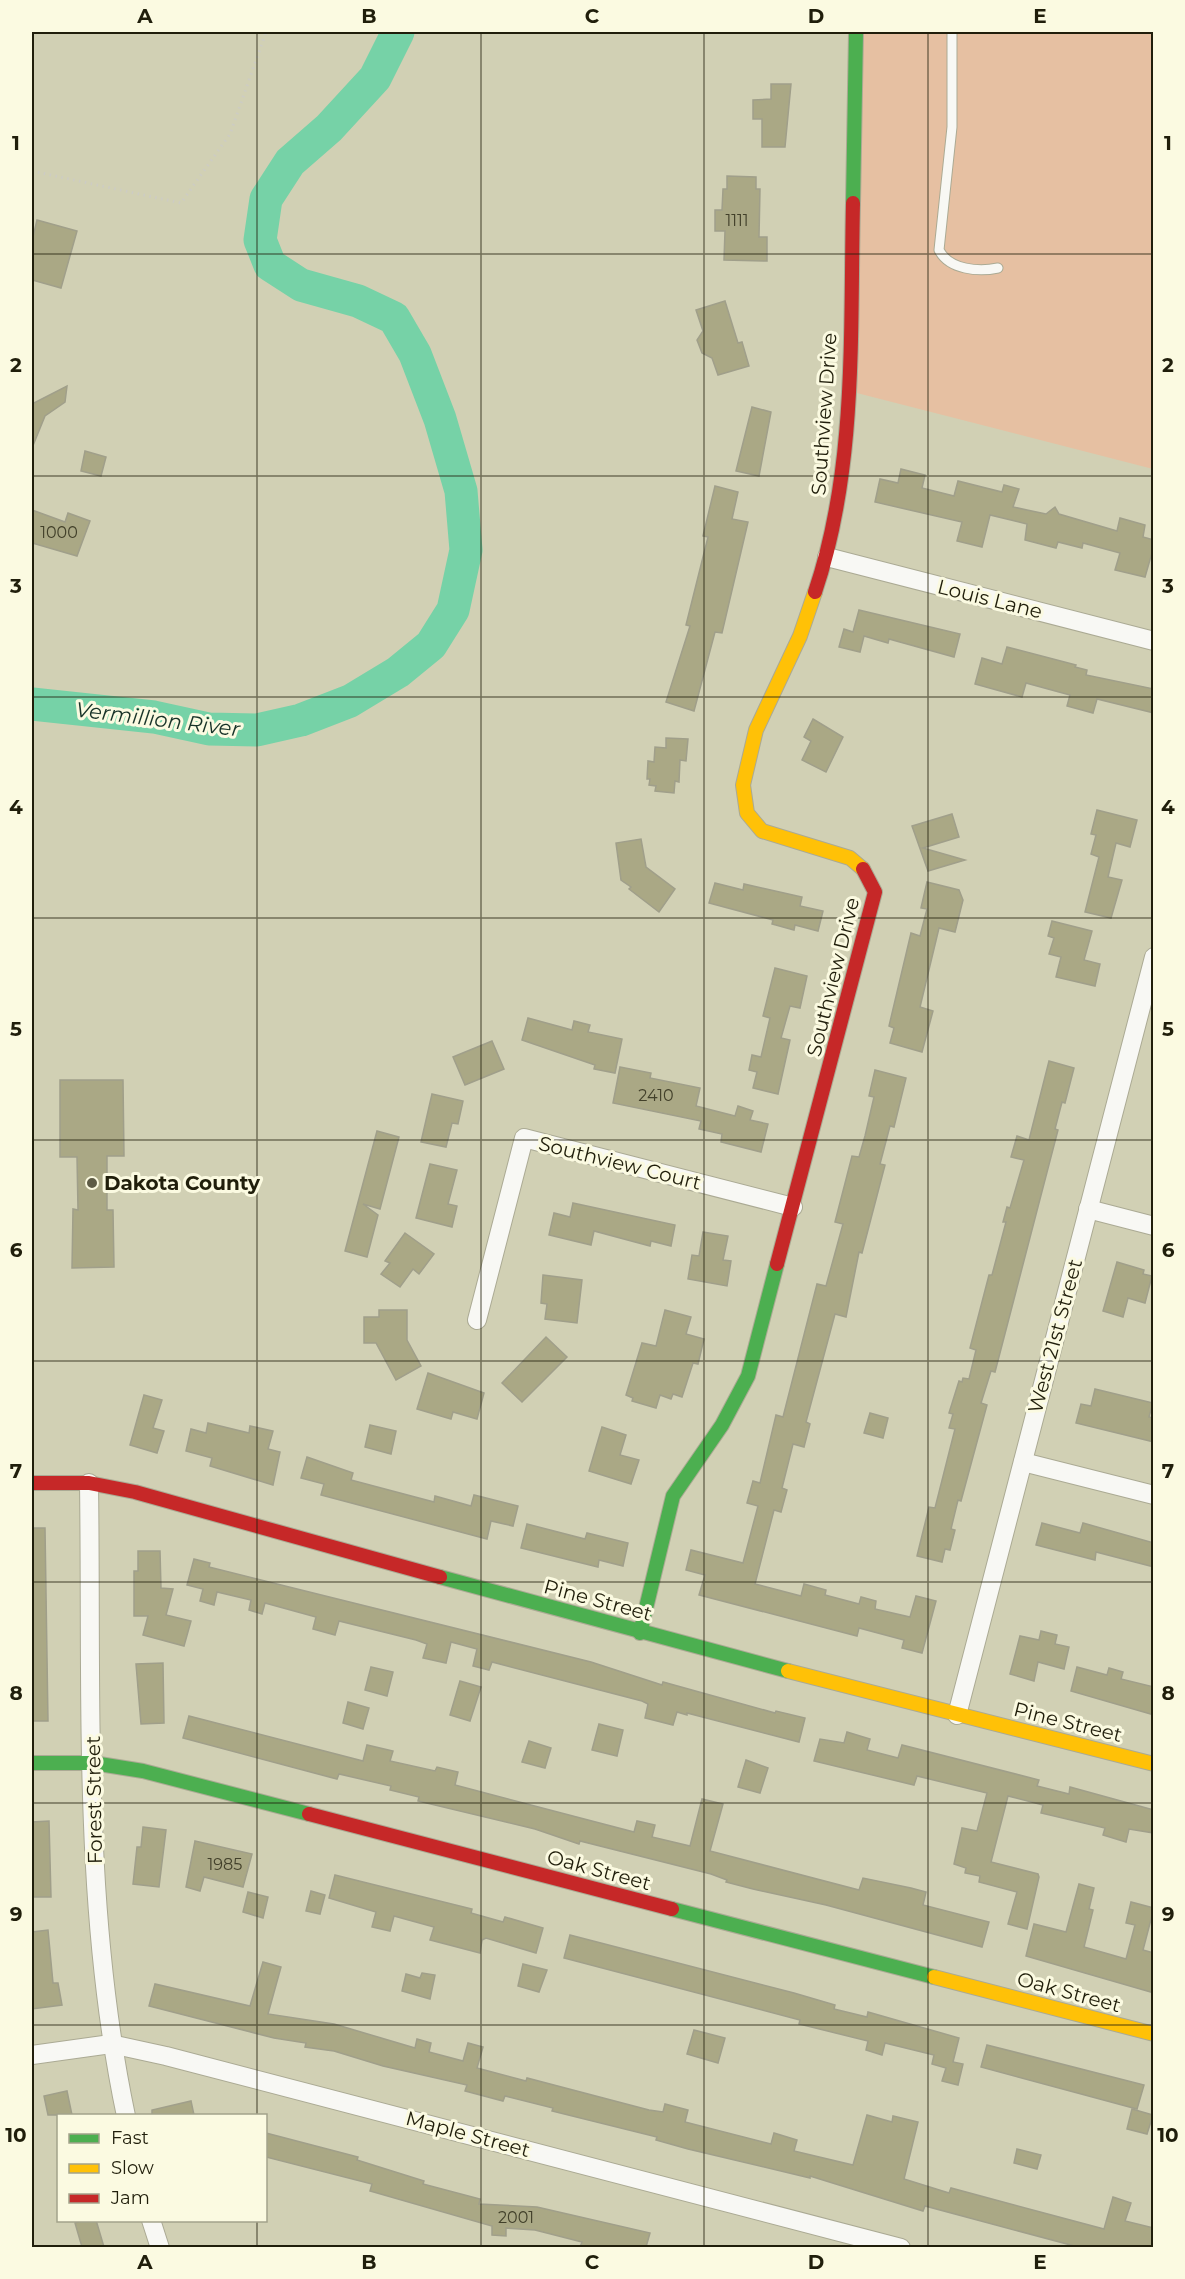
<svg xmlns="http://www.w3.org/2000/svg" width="1185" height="2279" font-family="Montserrat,sans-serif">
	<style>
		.green { fill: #e6c0a2 }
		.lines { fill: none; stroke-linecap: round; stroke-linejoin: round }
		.river { stroke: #76d2a7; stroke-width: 33 }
		.building { fill: #aaa885; stroke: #a09f8a; stroke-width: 1.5 }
		.lane-casing { stroke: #abaa94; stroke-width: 11 }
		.street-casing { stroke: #abaa94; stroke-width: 20 }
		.fast-casing { stroke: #abaa94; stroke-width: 16 }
		.slow-casing { stroke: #abaa94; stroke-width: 16 }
		.jam-casing { stroke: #abaa94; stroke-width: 16 }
		.path { stroke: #cdccc3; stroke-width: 3; stroke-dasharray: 1.5 4.5; stroke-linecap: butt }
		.lane { stroke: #f8f8f4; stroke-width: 9 }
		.street { stroke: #f8f8f4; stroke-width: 18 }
		.fast { stroke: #4caf50; stroke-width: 14 }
		.slow { stroke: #ffc107; stroke-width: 14 }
		.jam { stroke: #c62828; stroke-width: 14 }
		.grid { fill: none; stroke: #201e0b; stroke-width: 1.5; stroke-opacity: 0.55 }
		.poi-dot { fill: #5e5c46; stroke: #fbfae1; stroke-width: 2 }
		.labels { text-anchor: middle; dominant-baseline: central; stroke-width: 6; stroke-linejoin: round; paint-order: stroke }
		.number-label { font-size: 16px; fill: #42402a }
		.street-label { font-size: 20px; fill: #201e0b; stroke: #fbfae1 }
		.poi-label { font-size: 20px; font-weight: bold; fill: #201e0b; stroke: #fbfae1; text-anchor: start }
		.water-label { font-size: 21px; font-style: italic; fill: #183328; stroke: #fbfae1 }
		.neatline { fill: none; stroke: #201e0b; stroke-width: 2 }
		.grid-label { font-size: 20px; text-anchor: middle; font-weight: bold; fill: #201e0b }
	</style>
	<rect width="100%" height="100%" fill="#d1d0b4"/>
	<path class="green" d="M856 32H1153V469L849 391Z"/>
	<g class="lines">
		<path class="river" d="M32 704 154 717 209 729 257 730 301 720 350 701 398 672 431 645 453 610 466 550 461 491 440 419 415 354 394 318 358 301 301 285 270 265 260 240 266 199 290 162 329 128 375 78 398 32"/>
	</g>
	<g class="building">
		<path d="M771 84H791L785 147H762V119H753V100L771 99Z"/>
		<path d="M727 176 756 177V189H760L759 237H767V261L724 260 725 231H715V210H722L723 189H727Z"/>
		<path d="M37 220 77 231 61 288 32 280V241Z"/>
		<path d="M725 301 738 343 742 342 749 366 718 375 712 358 702 353 697 340 703 331 696 310Z"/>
		<path d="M67 386 65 402 45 416 32 448V404Z"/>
		<path d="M752 407 771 412 759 476 736 471Z"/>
		<path d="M85 451 106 457 101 476 81 471Z"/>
		<path d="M901 469 925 475 922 488 954 496 958 481 1002 492 1004 485 1019 489 1013 507 1046 514 1055 507 1059 514 1117 531 1120 518 1145 525 1143 537 1154 540V546L1145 577 1115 570 1120 553 1083 543 1082 548 1058 542 1056 548 1025 540 1027 524 990 515 982 547 957 541 962 522 875 502 880 479 898 483Z"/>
		<path d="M715 486 738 492 732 519 748 522 722 633 715 632 694 711 666 702 690 626 686 625 708 537 703 536Z"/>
		<path d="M32 510 65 522 68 513 90 521 77 556 32 543Z"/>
		<path d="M859 610 960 634 954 657 889 639 888 643 864 636 860 652 839 647 844 629 853 632Z"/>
		<path d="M1007 647 1076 665 1075 667 1087 670 1086 675 1154 689V713L1097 699 1093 713 1067 706 1070 695 1026 683 1022 697 975 684 982 658 1002 664Z"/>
		<path d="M813 719 843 737 826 772 802 760 811 741 804 737Z"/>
		<path d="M666 738 688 739 686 761 680 760 679 782 675 781 674 793 655 791 656 786 649 785 650 779H647L648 761 654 762 655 747 666 748Z"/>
		<path d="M1097 810 1137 820 1130 847 1116 843 1108 877 1122 880 1111 918 1085 912 1099 857 1091 854 1096 835 1091 834Z"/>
		<path d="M952 814 959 837 923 848 965 860 928 871 912 826Z"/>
		<path d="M641 839 646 867 675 889 659 912 629 889 631 887 621 880 616 843Z"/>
		<path d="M927 882 959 890 963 900 955 932 939 928 920 1007 933 1011 922 1052 890 1043 894 1028 889 1026 911 933 920 936 927 909 921 908Z"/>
		<path d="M715 883 743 890 744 884 802 897 800 906 823 911 818 931 795 925 794 930 772 924 773 920 709 903Z"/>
		<path d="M1052 921 1092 931 1084 960 1100 964 1095 986 1056 977 1061 957 1049 954 1054 938 1048 936Z"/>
		<path d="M775 968 807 976 800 1008 790 1006 781 1038 790 1040 778 1094 753 1088 757 1072 749 1070 752 1055 761 1057 770 1018 763 1016Z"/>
		<path d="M528 1018 572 1030 574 1021 590 1025 588 1032 622 1039 615 1073 594 1069 595 1065 522 1040Z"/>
		<path d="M492 1041 504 1069 465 1085 453 1057Z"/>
		<path d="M1049 1061 1074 1068 1065 1103 1062 1102 1055 1129 1058 1130 995 1372 991 1371 981 1403 987 1405 961 1501 958 1500 951 1529 955 1530 950 1550 945 1549 942 1562 917 1556 929 1507 935 1508 955 1429 949 1428 953 1414 949 1413 959 1381 962 1382 963 1378 969 1379 976 1350 970 1348 989 1275H992L1006 1222H1003L1007 1207 1010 1208 1024 1160 1011 1157 1017 1136 1029 1140Z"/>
		<path d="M620 1067 651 1073 650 1078 700 1088 696 1106 735 1116 738 1106 753 1111 750 1120 768 1124 761 1152 721 1142 722 1134 699 1129 701 1121 613 1103Z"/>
		<path d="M875 1070 906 1078 894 1127 890 1126 880 1164 885 1165 862 1253 859 1252 846 1317 835 1314 806 1422 810 1424 804 1447 793 1444 782 1488 787 1490 781 1512 774 1510 755 1584 801 1596 804 1584 826 1590 825 1595 859 1604 861 1597 876 1601 875 1609 910 1617 916 1596 936 1601 922 1653 902 1648 904 1640 859 1628 857 1636 699 1595 705 1575 686 1570 691 1550 743 1563 758 1506 747 1503 753 1481 760 1483 776 1415 783 1417 817 1284 826 1286 843 1224 835 1222 852 1156 859 1157 865 1136 874 1097 869 1096Z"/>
		<path d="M60 1080H123L124 1156H107V1210H113L114 1267 72 1268 73 1209 78 1210 77 1157H60Z"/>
		<path d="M432 1094 463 1101 458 1124 452 1123 446 1147 421 1142Z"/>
		<path d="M377 1131 399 1137 380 1209 363 1204 378 1215 367 1257 345 1251Z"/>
		<path d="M430 1164 457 1170 448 1204 457 1206 452 1227 416 1218Z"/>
		<path d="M573 1203 675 1225 671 1246 651 1241 650 1246 594 1231 591 1245 549 1235 554 1213 570 1217Z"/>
		<path d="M703 1232 728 1236 723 1260 731 1261 727 1286 688 1279 692 1255 699 1256Z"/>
		<path d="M405 1233 434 1254 419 1274 413 1269 400 1287 381 1274 390 1263 385 1261Z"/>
		<path d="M1117 1262 1144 1270 1143 1274 1152 1276 1145 1303 1128 1298 1123 1317 1103 1311Z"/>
		<path d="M543 1275 582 1280 577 1323 545 1319 547 1304 541 1303Z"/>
		<path d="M379 1310H407V1340L421 1366 396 1380 376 1343H364V1317H379Z"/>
		<path d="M665 1310 691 1317 686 1334 704 1339 698 1364 693 1363 682 1397 673 1394 671 1399 660 1395 656 1408 632 1401 633 1398 626 1395 642 1343 656 1346Z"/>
		<path d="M546 1337 567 1357 522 1402 502 1383Z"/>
		<path d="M428 1373 484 1393 477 1419 453 1412 451 1419 417 1409Z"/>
		<path d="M1095 1389 1153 1403 1149 1417 1154 1418V1442L1076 1423 1081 1404 1091 1406Z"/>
		<path d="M144 1395 162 1400 153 1428 164 1431 157 1453 130 1445Z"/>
		<path d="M870 1413 888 1418 883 1438 864 1433Z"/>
		<path d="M208 1423 249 1433 250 1426 273 1431 268 1449 280 1452 273 1485 210 1466 212 1458 186 1451 191 1429 206 1433Z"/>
		<path d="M370 1425 396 1431 391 1454 365 1447Z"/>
		<path d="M602 1427 626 1435 620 1455 639 1460 631 1484 589 1471Z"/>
		<path d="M307 1457 353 1473 351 1480 434 1502 435 1496 471 1506 474 1495 518 1506 513 1526 491 1521 487 1539 321 1495 324 1484 301 1478Z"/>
		<path d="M1042 1523 1080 1533 1083 1523 1154 1543V1567L1096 1552 1095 1560 1036 1545Z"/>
		<path d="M527 1524 585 1539 587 1533 628 1543 623 1566 599 1560 598 1567 521 1548Z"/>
		<path d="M32 1528H45L48 1721H32Z"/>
		<path d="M138 1551H160L161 1588 173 1589 166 1615 191 1621 184 1646 143 1635 148 1616H134V1571H138Z"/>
		<path d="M194 1559 210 1563 209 1567 591 1662 662 1685 663 1682 775 1713 776 1711 805 1718 799 1742 687 1713V1715L677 1712 673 1725 645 1718 648 1704 642 1701 492 1662 489 1670 473 1666 477 1649 451 1642 446 1663 423 1658 427 1644 416 1640 339 1621 335 1635 313 1629 316 1617 265 1603 262 1614 249 1610 251 1600 217 1592 214 1605 200 1601 203 1589 187 1585Z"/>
		<path d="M1041 1631 1057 1635 1055 1644 1069 1647 1064 1669 1038 1662 1034 1681 1010 1674 1020 1636 1039 1640Z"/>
		<path d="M163 1663 164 1723 141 1724 136 1664Z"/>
		<path d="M371 1667 393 1672 387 1696 365 1690Z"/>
		<path d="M1077 1667 1107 1675 1109 1668 1123 1672 1121 1679 1154 1687V1715L1071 1691Z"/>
		<path d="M460 1681 481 1687 470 1721 450 1715Z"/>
		<path d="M348 1702 369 1708 363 1729 343 1723Z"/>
		<path d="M189 1716 363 1761 367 1745 393 1751 390 1761 435 1771 437 1767 458 1772 455 1785 634 1832 637 1821 655 1825 652 1837 690 1846 702 1799 723 1804 710 1851 859 1890 863 1878 911 1888 926 1892 923 1905 989 1922 982 1947 826 1905 753 1889 726 1882 727 1880 711 1874 580 1841 579 1844 535 1829 418 1801 419 1797 390 1790 391 1786 339 1774 337 1779 183 1738Z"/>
		<path d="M599 1724 623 1730 617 1756 592 1750Z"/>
		<path d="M847 1732 870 1739 867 1750 898 1758 902 1745 1039 1780 1037 1786 1069 1794 1070 1787 1154 1810V1833L1129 1829 1126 1842 1103 1835 1105 1828 1041 1813 1043 1805 1008 1796 991 1862 1038 1874 1039 1877 1027 1929 1008 1924 1017 1892 979 1882 980 1876 965 1873 966 1868 954 1864 962 1828 977 1831 987 1793 917 1776 914 1785 814 1761 820 1739 844 1743Z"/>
		<path d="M529 1741 551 1748 545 1768 522 1762Z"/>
		<path d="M746 1760 768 1768 760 1793 738 1787Z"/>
		<path d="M49 1821 51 1897H32V1822Z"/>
		<path d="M143 1827 166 1830 159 1887 133 1884 137 1847H141Z"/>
		<path d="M195 1841 252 1854 243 1887 204 1877 200 1891 186 1887Z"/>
		<path d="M335 1875 472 1909 471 1913 503 1922 505 1917 543 1928 536 1953 486 1938 482 1940 480 1953 430 1940 434 1927 394 1916 390 1931 372 1927 376 1912 329 1898Z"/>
		<path d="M1079 1884 1094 1888 1089 1909 1093 1910 1084 1947 1126 1959 1135 1925 1126 1923 1131 1902 1154 1908 1143 1950 1154 1953V1993L1026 1956 1034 1924 1066 1932Z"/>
		<path d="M311 1891 325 1895 320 1914 306 1911Z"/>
		<path d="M248 1892 268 1897 263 1918 243 1912Z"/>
		<path d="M48 1930 53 1983H58L62 2005 32 2009V1932Z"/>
		<path d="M570 1935 794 1993 835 2005 834 2009 867 2017 868 2012 959 2038 953 2062 963 2064 958 2085 942 2081 946 2068 932 2064 934 2055 885 2043 882 2055 866 2050 868 2041 799 2024 800 2020 564 1958Z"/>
		<path d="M263 1962 281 1967 268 2014 334 2024 415 2048 417 2039 431 2043 429 2052 463 2061 468 2043 483 2047 477 2068 526 2081 527 2078 649 2110 663 2112 665 2104 688 2110 685 2122 771 2144 774 2133 797 2140 794 2151 853 2165 867 2115 892 2122 893 2116 918 2122 904 2179 949 2193 951 2188 1104 2229 1113 2197 1131 2203 1125 2221 1154 2228V2247H1078L925 2206 923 2211 810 2176V2178L688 2149 656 2140 657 2137 552 2111 553 2108 505 2096 503 2101 465 2091 467 2085 383 2066 334 2051 305 2047 306 2043 274 2038 149 2006 155 1984 250 2006Z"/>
		<path d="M523 1964 547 1970 539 1992 518 1986Z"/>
		<path d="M422 1973 435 1975 430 1999 402 1991 406 1974 420 1978Z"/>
		<path d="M694 2030 725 2038 718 2063 687 2054Z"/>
		<path d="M987 2045 1144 2085 1137 2109 981 2067Z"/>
		<path d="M67 2091 72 2115H48L44 2096Z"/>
		<path d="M191 2101 194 2115H152V2110Z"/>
		<path d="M1132 2109 1153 2115 1147 2134 1127 2129Z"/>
		<path d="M266 2133 358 2157 357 2160 424 2181 423 2184 480 2199 479 2204 537 2207 650 2233 646 2247H580L582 2242 535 2230 506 2228V2236L492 2235V2226L370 2191 372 2184 266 2157Z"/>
		<path d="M1017 2149 1041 2155 1037 2169 1014 2163Z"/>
		<path d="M84 2220H96L104 2247H82L75 2223Z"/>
	</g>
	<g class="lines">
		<defs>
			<path id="lane" d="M952 32V127L939 250C949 270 979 272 998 268"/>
			<g id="street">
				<path d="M827 557 1154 641"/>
				<path d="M1088 1209 1154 1226"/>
				<path d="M477 1320 524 1138 793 1207"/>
				<path d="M1023 1462 1154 1495"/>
				<path d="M89 1483C92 1694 82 1908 126 2116"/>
				<path d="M957 1715 1154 957"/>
				<path d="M32 2055 111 2044 166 2056 901 2248"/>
				<path d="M151 2220 160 2248"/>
			</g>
			<g id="fast">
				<path d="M853 203 856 32"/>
				<path d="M440 1577 788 1671"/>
				<path d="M640 1633 673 1496 722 1425 748 1376 777 1264"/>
				<path d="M32 1763H93L143 1771 309 1814"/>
				<path d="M672 1909 934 1977"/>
			</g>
			<g id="slow">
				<path d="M815 592 800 636 756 730 743 785 747 813 762 831 850 858 863 869"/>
				<path d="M788 1671 1154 1764"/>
				<path d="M934 1977 1154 2034"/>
			</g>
			<g id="jam">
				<path d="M815 592C857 468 850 332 853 203"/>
				<path d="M777 1264 875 892 863 869"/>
				<path d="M32 1483H89L135 1492 440 1577"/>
				<path d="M309 1814 672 1909"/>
			</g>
		</defs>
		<use href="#lane" class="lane-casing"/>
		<use href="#street" class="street-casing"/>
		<use href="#fast" class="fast-casing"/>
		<use href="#slow" class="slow-casing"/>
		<use href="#jam" class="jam-casing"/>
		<path class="path" d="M32 171 181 203 230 134 266 32"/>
		<use href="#lane" class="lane"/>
		<use href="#street" class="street"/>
		<use href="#fast" class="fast"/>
		<use href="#slow" class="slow"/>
		<use href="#jam" class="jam"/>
	</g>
	<path class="grid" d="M257 32V2116M481 32V2248M704 32V2248M928 32V2248M32 254H1154M32 476H1154M32 697H1154M32 918H1154M32 1140H1154M32 1361H1154M32 1582H1154M32 1803H1154M32 2025H1154M257 2220V2248"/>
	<circle class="poi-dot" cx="92" cy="1183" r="6"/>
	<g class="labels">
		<g class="number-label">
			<text x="737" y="220">1111</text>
			<text x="59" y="532">1000</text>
			<text x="656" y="1095">2410</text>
			<text x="225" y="1864">1985</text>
			<text x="516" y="2217">2001</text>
		</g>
		<g class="street-label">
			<text transform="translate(824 414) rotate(-86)">Southview Drive</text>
			<text transform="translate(990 599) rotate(14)">Louis Lane</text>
			<text transform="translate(833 977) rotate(-76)">Southview Drive</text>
			<text transform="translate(620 1163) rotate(14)">Southview Court</text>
			<text transform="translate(1055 1336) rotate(-75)">West 21st Street</text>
			<text transform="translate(598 1600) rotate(15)">Pine Street</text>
			<text transform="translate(1068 1722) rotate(14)">Pine Street</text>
			<text transform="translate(94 1800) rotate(-91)">Forest Street</text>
			<text transform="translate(599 1870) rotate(15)">Oak Street</text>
			<text transform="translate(1069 1992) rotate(15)">Oak Street</text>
			<text transform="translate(468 2134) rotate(15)">Maple Street</text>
		</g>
		<g class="poi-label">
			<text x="104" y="1183">Dakota County</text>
		</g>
		<g class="water-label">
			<text transform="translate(158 719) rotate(7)">Vermillion River</text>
		</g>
	</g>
	<rect width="1185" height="2279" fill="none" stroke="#fbfae1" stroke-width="66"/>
	<rect x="57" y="2114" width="210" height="108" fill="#fbfae1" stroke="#a3a28b" stroke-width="1.5"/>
	<rect x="69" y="2134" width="30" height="9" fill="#4caf50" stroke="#a3a28b" stroke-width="1.5"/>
	<text x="111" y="2144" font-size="18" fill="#201e0b">Fast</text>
	<rect x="69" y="2164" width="30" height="9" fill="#ffc107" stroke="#a3a28b" stroke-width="1.5"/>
	<text x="111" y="2174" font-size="18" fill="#201e0b">Slow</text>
	<rect x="69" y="2194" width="30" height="9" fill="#c62828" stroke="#a3a28b" stroke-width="1.5"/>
	<text x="111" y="2204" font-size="18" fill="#201e0b">Jam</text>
	<rect x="33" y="33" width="1119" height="2213" class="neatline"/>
	<g class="grid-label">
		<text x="145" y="23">A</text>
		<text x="369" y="23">B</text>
		<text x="592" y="23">C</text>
		<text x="816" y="23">D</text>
		<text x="1040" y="23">E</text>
		<text x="16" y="150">1</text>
		<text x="1168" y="150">1</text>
		<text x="16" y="372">2</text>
		<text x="1168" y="372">2</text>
		<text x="16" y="593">3</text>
		<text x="1168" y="593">3</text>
		<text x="16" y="814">4</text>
		<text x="1168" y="814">4</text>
		<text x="16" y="1036">5</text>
		<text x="1168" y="1036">5</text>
		<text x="16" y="1257">6</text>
		<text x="1168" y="1257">6</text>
		<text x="16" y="1478">7</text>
		<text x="1168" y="1478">7</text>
		<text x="16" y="1700">8</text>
		<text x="1168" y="1700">8</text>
		<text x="16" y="1921">9</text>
		<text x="1168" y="1921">9</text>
		<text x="16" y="2142">10</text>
		<text x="1168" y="2142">10</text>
		<text x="145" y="2269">A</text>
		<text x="369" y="2269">B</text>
		<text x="592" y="2269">C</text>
		<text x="816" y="2269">D</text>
		<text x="1040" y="2269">E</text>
	</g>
</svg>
